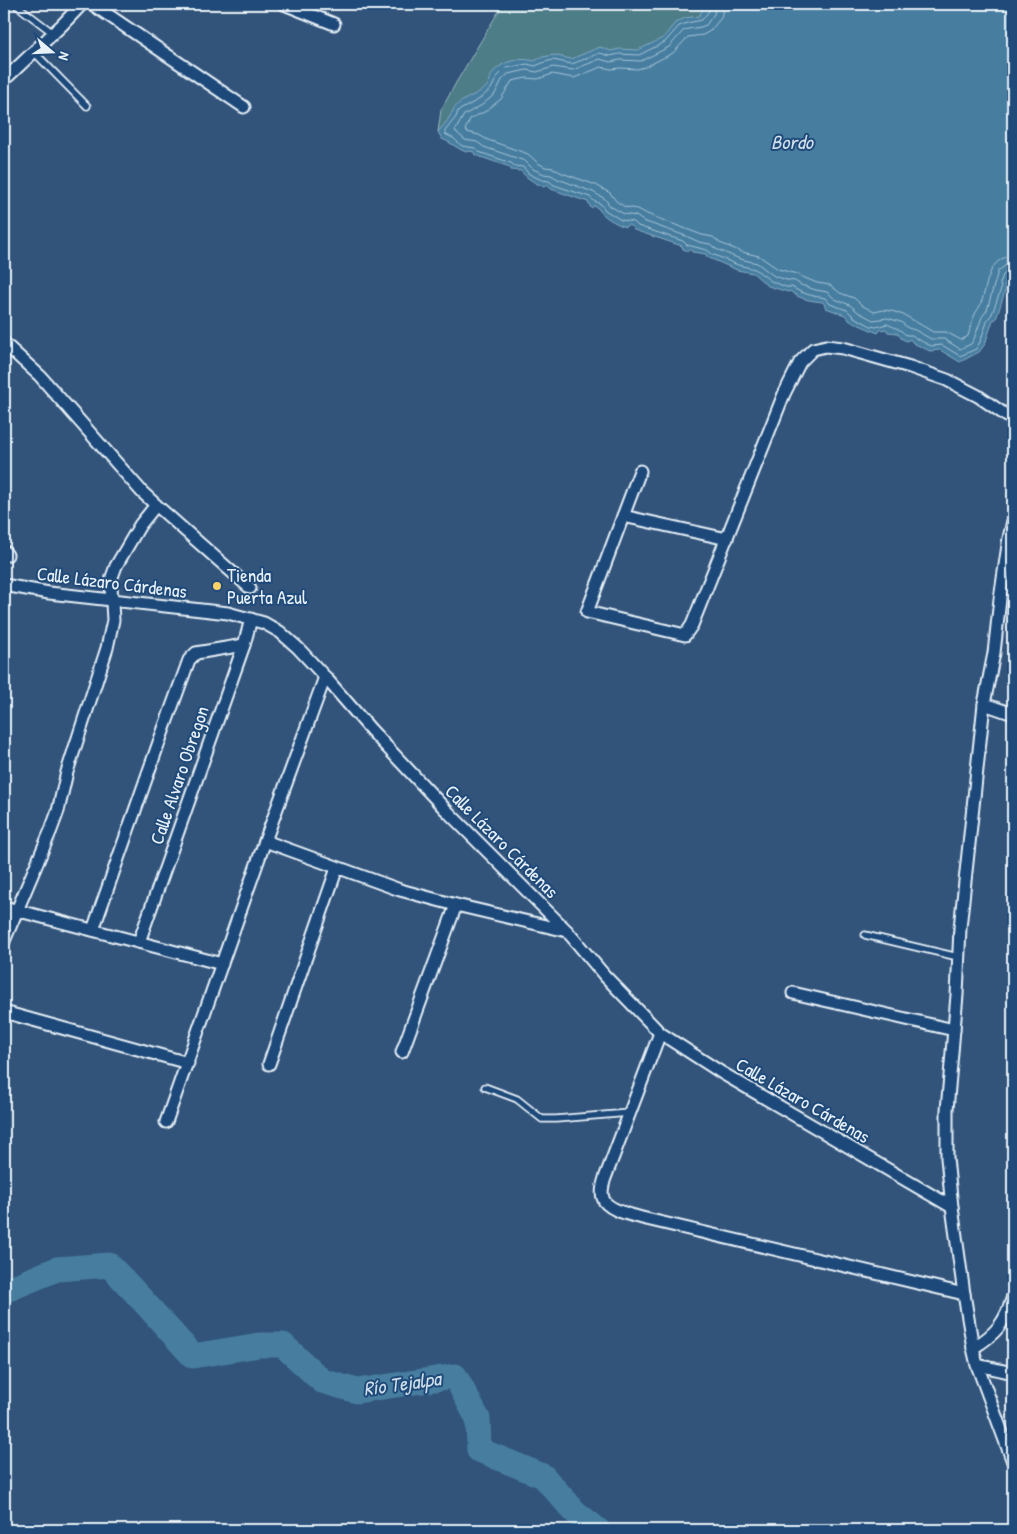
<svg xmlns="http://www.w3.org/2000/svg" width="1017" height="1534" font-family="'Patrick Hand',sans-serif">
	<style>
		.green { fill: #4d7d87; stroke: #9ab7c0 }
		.water { fill: #467ea0; stroke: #87acc3 }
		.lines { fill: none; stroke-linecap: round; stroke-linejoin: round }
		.shore { stroke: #a7c3d5; stroke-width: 1 }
		.river { stroke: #467ea0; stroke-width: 25 }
		.service-casing { stroke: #e8f1f8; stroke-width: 9 }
		.minor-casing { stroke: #e8f1f8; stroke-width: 15 }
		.service { stroke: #1f4a7a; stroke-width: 5.5 }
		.minor { stroke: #1f4a7a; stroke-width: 11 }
		.poi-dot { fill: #ffd166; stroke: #1f4a7a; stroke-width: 2 }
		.labels { text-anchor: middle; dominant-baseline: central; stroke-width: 4; stroke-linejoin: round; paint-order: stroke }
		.poi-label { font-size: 19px; fill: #e8f1f8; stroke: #1f4a7a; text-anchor: start }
		.street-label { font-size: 19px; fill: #e8f1f8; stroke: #1f4a7a }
		.water-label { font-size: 20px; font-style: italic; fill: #d0e0eb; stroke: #1f4a7a }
	</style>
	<rect width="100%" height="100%" fill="#32547b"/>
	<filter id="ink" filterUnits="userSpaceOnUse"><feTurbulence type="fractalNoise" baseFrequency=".02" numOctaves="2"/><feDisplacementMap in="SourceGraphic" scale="10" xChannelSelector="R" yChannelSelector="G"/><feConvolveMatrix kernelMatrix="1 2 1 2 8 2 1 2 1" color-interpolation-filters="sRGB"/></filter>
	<g filter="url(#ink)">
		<path class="green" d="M503 4H716L682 35 438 132 441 110 457 81Z"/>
		<path class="water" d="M706 4H1013V268L1005 285 1006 288 996 319 993 320 985 344 979 352 960 362 940 350 930 351 913 343 910 339 907 341 902 339 897 333 888 332 886 329 880 330 878 333 850 321 845 315 826 308 823 302C812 301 798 299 790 291L788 292 768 286 753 273 737 270 707 257 706 254 692 252 691 249 688 251 683 249 682 246 634 230 632 227 628 225 625 227C615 223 603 217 598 208L594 206 591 208 588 202 551 189 547 185 544 187C535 183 527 179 521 171L511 170 510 167 475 155 474 152 469 151 466 152C457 149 451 142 442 139L438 132C442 127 447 122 450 116 452 113 453 109 456 106 464 98 476 95 485 88 490 84 489 79 492 74 500 61 521 57 534 61L543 57 553 55 571 59 600 47 611 51 619 49 638 50 663 38 675 23 685 18 699 16Z"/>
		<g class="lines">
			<g class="shore">
				<path d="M710 4 709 11 702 20 687 23 679 26 665 42 639 55 619 54 610 56 600 53 572 64 553 60 545 62 535 66 527 64 506 68 497 77 491 89 478 100 458 111 456 117 445 131V134L453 138 462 146 475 148 479 152 511 163 515 166 523 167 529 174 542 180 549 181 554 185 590 197 594 201 601 204 605 210 621 220 634 222 638 226 683 241 687 245 707 250 712 254 738 265 755 269 771 281 786 287H792C802 294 813 296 825 298L830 304 847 310 854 317 871 326 876 327 887 324C895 328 899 328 906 335H912L917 339 931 346 942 345 960 356 976 349 980 342 988 319 992 314 1001 289 1000 284 1003 275 1009 270H1013"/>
				<path d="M716 4 714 14 706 25 701 27 688 29 683 31 669 47 641 61 620 60 610 62 600 59 573 70 553 67 537 72 527 70 508 74 502 80 495 94 482 105 464 115 455 131 465 140 477 142 484 147 525 161 533 169 544 174 551 175 558 179 593 192 605 199 610 206 624 214 636 216 643 221 686 236 699 242 710 244 716 249 740 259 757 263 774 276 787 280 795 281 801 285 816 290 827 292 835 299 850 305 858 312 873 320 887 318 901 322 908 328 915 330 931 339H944L960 349 971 344 974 339 982 317 987 310 998 271 1006 265 1013 263"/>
				<path d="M724 4 721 18 710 31 703 35 688 37 673 53 645 67 637 69 620 68 611 69 601 67 574 78 552 74 538 79 526 78 512 81 501 99 486 111 470 119 465 130 467 132 479 135 488 140 528 154 538 163 545 167 553 168 562 173 596 185 610 193 616 201 625 207 638 209 647 214 702 235 713 237 720 243 742 252 759 256 778 269 797 274 805 278 817 283 830 285 840 293 854 298 863 306 874 312 884 310 892 311 906 316 933 332H946L961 340 968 336C970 329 972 321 975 314 977 310 980 307 981 303 988 285 987 257 1013 256"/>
			</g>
			<path class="river" d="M4 1291 57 1269 109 1265C138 1294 165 1326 193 1356L259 1345H283L322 1381 357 1391 455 1376 478 1419 479 1450 543 1476 575 1512 598 1530"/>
			<defs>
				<g id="service">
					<path d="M15 4 53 33"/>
					<path d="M34 52 87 106"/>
					<path d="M865 935 958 957"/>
					<path d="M485 1087 517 1099 542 1119H556L629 1113"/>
				</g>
				<g id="minor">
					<path d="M92 4 244 107"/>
					<path d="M284 4 334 24"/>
					<path d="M4 80 62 25 82 4"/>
					<path d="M4 343 40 376 142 492 156 505 140 525 116 566 112 577 111 586 113 620 107 648 67 772 58 811 51 830 4 941"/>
					<path d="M640 471 587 612 685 635 692 625 784 394 800 362 813 349 826 346 843 348 910 367 947 380 978 396 1013 420"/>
					<path d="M156 505 250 588"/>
					<path d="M623 516 727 539"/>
					<path d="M1013 521 1009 538 1000 599 994 653 984 704 960 928 957 995 947 1110V1158L952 1207 964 1294 973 1348 977 1365 1013 1462"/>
					<path d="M4 551 7 555"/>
					<path d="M4 585 49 593 228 613 264 623 280 632 298 648 325 677 371 730 447 811 567 931 605 976 660 1033 722 1073 952 1207"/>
					<path d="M984 704 1013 714"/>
					<path d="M265 841 400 890 456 905 567 931"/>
					<path d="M4 907 222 964"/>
					<path d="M93 930 158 745 189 660 196 653 244 645"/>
					<path d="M139 942 244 645 251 619"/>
					<path d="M793 993 954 1030"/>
					<path d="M4 1012 188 1063"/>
					<path d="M660 1033 605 1178C603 1184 601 1192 603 1198 606 1210 632 1215 642 1218L964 1294"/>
					<path d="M402 1052 456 905"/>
					<path d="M269 1064 337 868"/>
					<path d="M166 1122 265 841 325 677"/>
					<path d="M973 1348C996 1334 1006 1322 1013 1296"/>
					<path d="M977 1365 1013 1373"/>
				</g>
			</defs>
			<use href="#service" class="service-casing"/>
			<use href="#minor" class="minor-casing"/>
			<use href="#service" class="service"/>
			<use href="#minor" class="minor"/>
		</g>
	</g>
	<circle class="poi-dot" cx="217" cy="586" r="5"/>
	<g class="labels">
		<g class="poi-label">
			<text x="227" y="575">Tienda<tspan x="227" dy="22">Puerta Azul</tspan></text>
		</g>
		<g class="street-label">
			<text transform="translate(112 582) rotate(7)">Calle Lázaro Cárdenas</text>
			<text transform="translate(179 775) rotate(-71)">Calle Alvaro Obregon</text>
			<text transform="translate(502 841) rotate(45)">Calle Lázaro Cárdenas</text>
			<text transform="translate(803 1100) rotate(30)">Calle Lázaro Cárdenas</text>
		</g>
		<g class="water-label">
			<text x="792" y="141">Bordo</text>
			<text transform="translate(402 1383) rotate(-8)">Río Tejalpa</text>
		</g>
	</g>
	<rect width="1017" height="1534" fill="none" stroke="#1f4a7a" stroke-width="20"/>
	<rect x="10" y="10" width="997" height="1514" fill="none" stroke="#e8f1f8" stroke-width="2" filter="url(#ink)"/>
	<g transform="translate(52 52) rotate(109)" stroke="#1f4a7a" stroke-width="4" paint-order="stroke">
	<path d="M0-4L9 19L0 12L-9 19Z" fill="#e8f1f8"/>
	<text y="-8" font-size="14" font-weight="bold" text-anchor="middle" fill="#e8f1f8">N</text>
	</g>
</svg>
